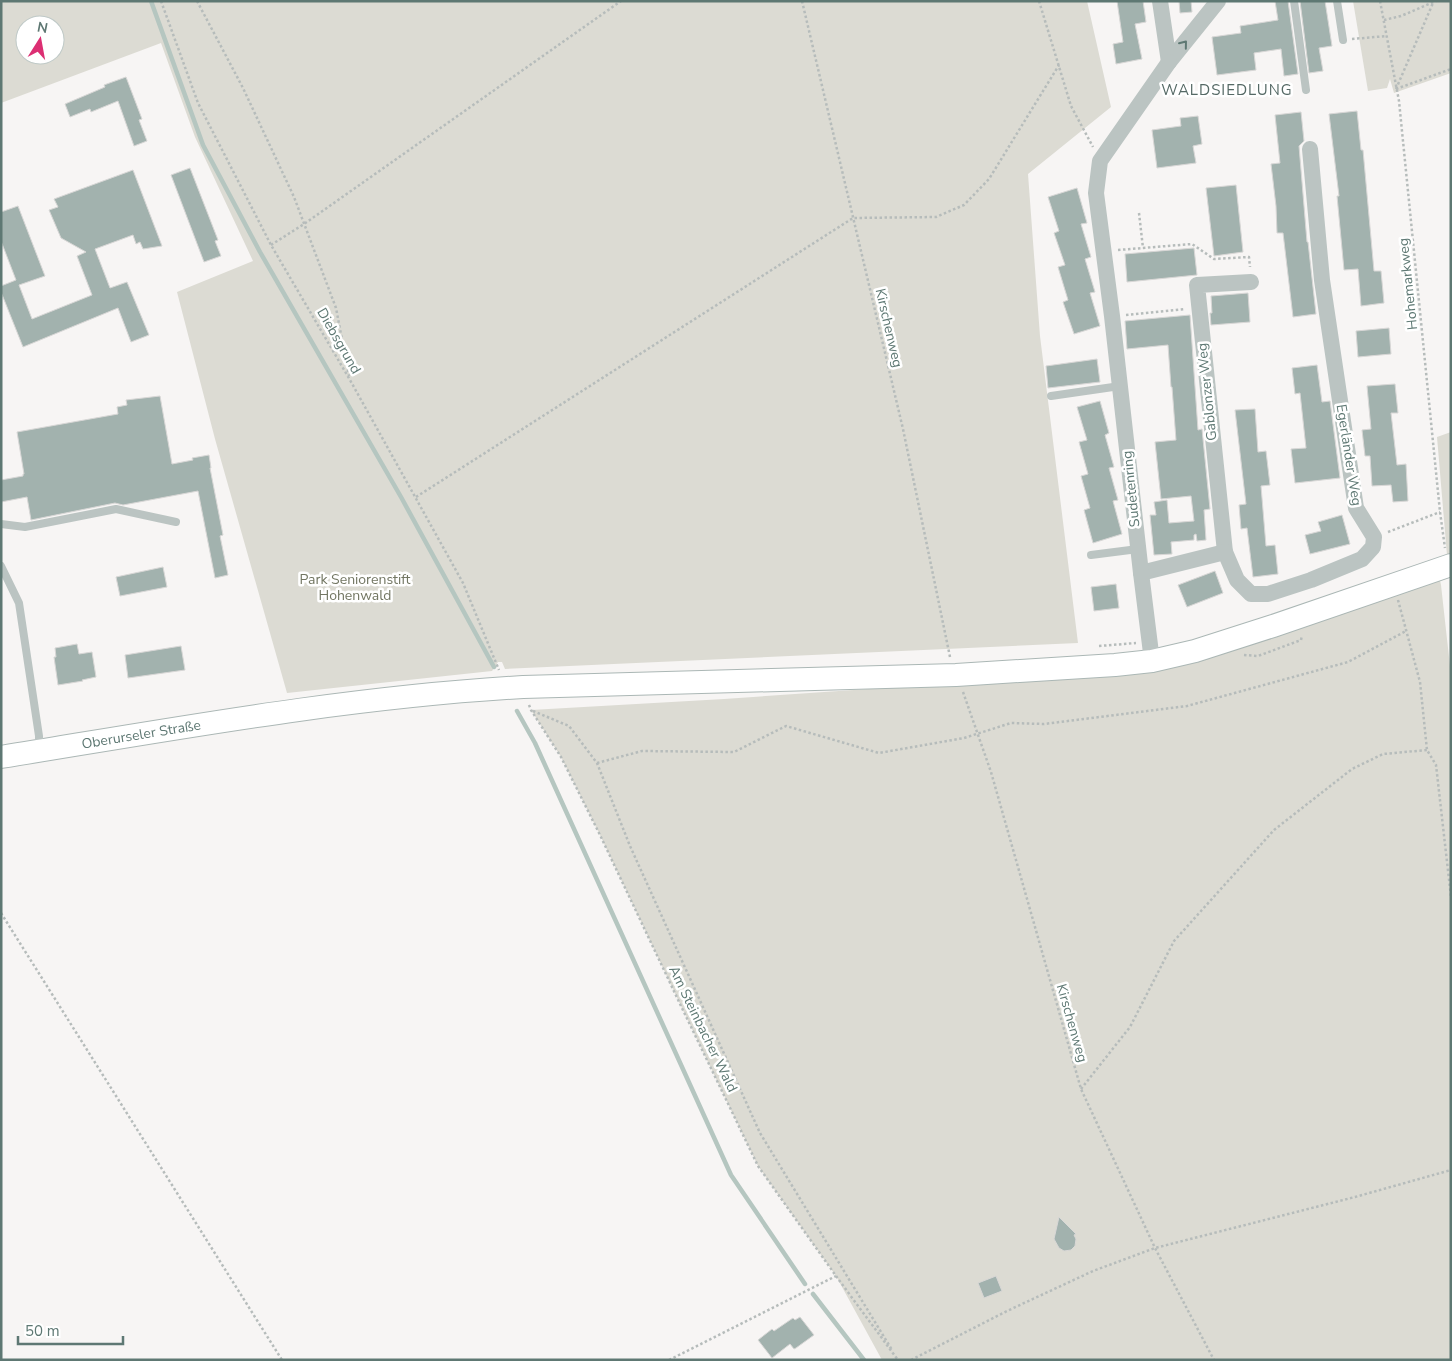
<svg xmlns="http://www.w3.org/2000/svg" width="1452" height="1361" font-family="'Nunito Sans',sans-serif">
	<style>
		.green { fill: #dcdbd3; fill-rule: evenodd }
		.lines { fill: none; stroke-linecap: round; stroke-linejoin: round }
		.stream { stroke: #b5c6c0; stroke-width: 4.5 }
		.building { fill: #a2b2ae; stroke: #d8d7d6 }
		.secondary-casing { stroke: #abb7b5; stroke-width: 24 }
		.path { stroke: #b6bcbb; stroke-width: 2.5; stroke-dasharray: 2.5 2.5; stroke-linecap: butt }
		.service { stroke: #bbc4c2; stroke-width: 8 }
		.minor { stroke: #bbc4c2; stroke-width: 16 }
		.secondary { stroke: #fff; stroke-width: 22 }
		.oneway { stroke: #5e7873 }
		.labels { text-anchor: middle; dominant-baseline: central; stroke-width: 5; stroke-linejoin: round; paint-order: stroke }
		.street-label { font-size: 14px; fill: #5e7873; stroke: #fff }
		.park-label { font-size: 14px; fill: #727662; stroke: #fff }
		.neighbourhood-label { font-size: 15px; letter-spacing: 1px; fill: #556965; stroke: #fff }
	</style>
	<rect width="100%" height="100%" fill="#f7f5f4"/>
	<g class="green">
		<path d="M1 1H1087L1111 107 1028 174 1040 336 1078 643 505 669 502 662H498L492 671 287 693 215 439 177 292 253 261 195 137 161 43 1 103ZM25 25H55V55H25Z"/>
		<path d="M1353 1H1451V73L1394 93 1390 79 1387 88 1368 91Z"/>
		<path d="M1451 432V565L1448 567 1437 437Z"/>
		<path d="M1439 576 1441 585 1451 675V1360H882L836 1276 758 1166 681 1006 600 835 561 757 531 710 724 699 1143 670Z"/>
	</g>
	<g class="lines">
		<g class="stream">
			<path d="M151 1 203 145 260 252 401 497 494 667"/>
			<path d="M517 711 535 743 731 1175 805 1284"/>
			<path d="M813 1294 864 1360"/>
		</g>
	</g>
	<g class="building">
		<path d="M1117 1H1143L1146 22 1135 24 1142 59 1116 64 1113 44 1123 42Z"/>
		<path d="M1179 1H1191L1192 12 1180 13Z"/>
		<path d="M1275 1H1288L1298 74 1284 76 1281 49 1254 53 1256 70 1217 75 1212 37 1241 33 1240 26 1278 20Z"/>
		<path d="M1300 1H1325L1332 46 1319 48 1323 71 1309 73Z"/>
		<path d="M126 77 142 119 139 120 147 141 134 146 118 101 91 112 90 109 70 117 65 104 105 87 104 85Z"/>
		<path d="M1357 111 1361 150H1363L1374 271H1381L1384 303 1361 306 1358 269 1344 270 1337 196H1339L1329 114Z"/>
		<path d="M1301 112 1304 141 1299 146 1307 242H1308L1316 314 1293 317 1283 233H1277L1276 206 1271 164 1280 163 1275 115Z"/>
		<path d="M1198 116 1202 144 1193 146 1196 163 1157 168 1152 130 1181 126 1180 118Z"/>
		<path d="M190 168 218 240 215 241 221 256 204 262 171 175Z"/>
		<path d="M133 170 162 246 143 249 140 242 136 244 133 235 95 249 110 288 127 282 149 335 131 342 118 308 23 347 1 292V286L16 280 1 241V212L18 206 45 276 19 285 32 319 92 295 77 256 86 252 61 238 49 210 58 207 54 199Z"/>
		<path d="M1236 185 1243 252 1214 256 1206 188Z"/>
		<path d="M1077 188 1087 223 1081 224 1091 257 1085 259 1095 292 1090 293 1100 326 1074 334 1063 302 1068 300 1058 267 1065 265 1054 233 1059 231 1048 197Z"/>
		<path d="M1194 248 1197 275 1127 282 1125 254Z"/>
		<path d="M1248 293 1250 322 1211 325 1210 313H1212L1211 296Z"/>
		<path d="M1190 315 1198 430 1202 429 1210 509 1204 510 1206 540 1197 541 1196 534 1194 535V540L1171 542 1172 554 1154 555 1150 515H1156L1154 502 1167 500 1169 523 1194 521 1191 496 1161 499 1155 442 1176 440 1172 387H1171L1168 345 1127 349 1125 321Z"/>
		<path d="M1389 328 1391 354 1358 357 1356 331Z"/>
		<path d="M1097 359 1100 382 1048 388 1046 366Z"/>
		<path d="M1317 365 1322 402 1330 401 1340 478 1295 483 1291 449 1306 448 1300 393 1295 394 1292 368Z"/>
		<path d="M1395 384 1398 413H1391L1397 465 1406 464 1408 501 1393 502 1391 485 1372 486 1370 456H1365L1362 430 1371 429 1367 386Z"/>
		<path d="M160 396 172 464 193 460 192 458 209 455 211 468H210L223 535 220 536 228 575 215 578 198 491 123 505 115 503 31 520 27 497 1 502V480L23 476V474H24L17 432 118 414 117 407 127 405 126 400Z"/>
		<path d="M1100 401 1109 433 1105 435 1114 467 1109 468 1118 500 1113 501 1122 534 1093 543 1084 510 1090 508 1081 476 1088 474 1079 442 1087 440 1077 407Z"/>
		<path d="M1255 409 1258 452 1266 451 1270 485 1261 486 1266 546 1275 545 1278 574 1253 577 1247 528 1241 529 1239 505 1246 504 1235 410Z"/>
		<path d="M1342 515 1350 544 1310 554 1305 535 1321 531 1318 522Z"/>
		<path d="M163 567 167 587 120 596 116 577Z"/>
		<path d="M1215 571 1223 593 1187 607 1178 585Z"/>
		<path d="M1116 584 1119 608 1094 611 1091 587Z"/>
		<path d="M77 644 79 654 92 652 96 677 82 680 83 681 58 685 54 657H56L55 648Z"/>
		<path d="M181 646 185 670 128 678 125 655Z"/>
		<path d="M1059 1217 1076 1234 1074 1235 1076 1239 1075 1246 1071 1250 1064 1251 1059 1248 1054 1239Z"/>
		<path d="M996 1276 1002 1291 984 1298 978 1283Z"/>
		<path d="M800 1317 814 1335 796 1348 794 1349 790 1344 772 1358 758 1340 772 1329 774 1331 793 1318 795 1320Z"/>
	</g>
	<g class="lines">
		<defs>
			<g id="secondary">
				<path id="s1" d="M1 757C174 729 348 697 523 687L956 675 1115 665 1152 661 1195 651 1273 626 1451 565"/>
			</g>
		</defs>
		<use href="#secondary" class="secondary-casing"/>
		<g class="path">
			<path d="M161 1 198 103 271 245 350 380 463 583 499 670"/>
			<path d="M197 1 243 88 294 197 336 308 349 376"/>
			<path d="M802 1 903 429 950 657"/>
			<path d="M1039 1 1071 106 1093 147"/>
			<path d="M1380 1 1399 101 1440 512 1445 548"/>
			<path d="M1384 20 1401 16 1436 1"/>
			<path d="M1352 39 1387 36"/>
			<path d="M1396 89 1433 3"/>
			<path d="M1396 89 1451 69"/>
			<path d="M1139 213 1143 248"/>
			<path d="M271 245 304 224 621 1"/>
			<path d="M1118 250 1192 244 1214 259 1249 257 1250 267"/>
			<path d="M1126 315 1185 309"/>
			<path d="M416 497 853 218 936 217 964 205 989 179 1059 65"/>
			<path d="M1388 532 1440 512"/>
			<path d="M1398 600 1420 682 1427 750 1436 765 1451 897"/>
			<path d="M1099 646 1136 643"/>
			<path d="M1244 655 1258 656 1301 640 1302 635"/>
			<path d="M963 692 991 772 1081 1089 1155 1248 1214 1360"/>
			<path d="M529 705 531 710 561 757 600 835 681 1006 758 1166 836 1276 898 1360"/>
			<path d="M533 711 569 726 597 763 630 846 760 1133 892 1350"/>
			<path d="M597 763 642 751 734 752 786 726 879 753 964 738 1011 723 1044 724 1187 706 1348 662 1406 631"/>
			<path d="M1 913 282 1360"/>
			<path d="M1081 1089 1130 1027 1174 941 1274 830 1352 769 1383 754 1427 750"/>
			<path d="M669 1360 836 1276"/>
			<path d="M911 1360 1007 1311 1093 1271 1155 1248 1355 1197 1451 1170"/>
		</g>
		<g class="service">
			<path d="M1294 1 1306 90"/>
			<path d="M1337 1 1343 40"/>
			<path d="M1051 396 1120 386"/>
			<path d="M1 524 25 527 116 509 176 522"/>
			<path d="M1091 555 1138 549"/>
			<path d="M1 566 19 603 39 736V748"/>
		</g>
		<g class="minor">
			<path d="M1160 1 1169 62 1218 1"/>
			<path d="M1225 552 1197 285 1251 282"/>
			<path d="M1141 573 1225 552 1237 580 1251 594H1268L1311 580 1362 559 1373 547 1374 537 1356 508 1322 280 1310 149"/>
			<path d="M1152 661 1141 573 1112 316 1096 193 1100 161 1169 62"/>
		</g>
		<use href="#secondary" class="secondary"/>
	</g>
	<defs><path id="oneway-chevron" d="M-2-3.5L2.5 0L-2 3.5" fill="none" stroke-width="1.6" stroke-linecap="round" stroke-linejoin="round" transform="scale(1.25)"/></defs>
	<use class="oneway" href="#oneway-chevron" transform="translate(1184 44) rotate(-51)"/>
	<g class="labels">
		<g class="street-label">
			<text transform="translate(1408 284) rotate(-96)">Hohemarkweg</text>
			<text transform="translate(889 328) rotate(77)">Kirschenweg</text>
			<text transform="translate(339 341) rotate(60)">Diebsgrund</text>
			<text transform="translate(1207 392) rotate(-96)">Gablonzer Weg</text>
			<text transform="translate(1349 455) rotate(81)">Egerländer Weg</text>
			<text transform="translate(1131 489) rotate(-96)">Sudetenring</text>
			<text stroke="none"><textPath href="#s1" startOffset="142">Oberurseler Straße</textPath></text>
			<text transform="translate(1072 1023) rotate(74)">Kirschenweg</text>
			<text transform="translate(703 1029) rotate(64)">Am Steinbacher Wald</text>
		</g>
		<g class="park-label">
			<text x="355" y="579">Park Seniorenstift<tspan x="355" dy="16">Hohenwald</tspan></text>
		</g>
		<g class="neighbourhood-label">
			<text x="1227" y="90">WALDSIEDLUNG</text>
		</g>
	</g>
	<rect width="1452" height="1361" fill="none" stroke="#5e7873" stroke-width="5"/>
	<g transform="translate(40 40) rotate(11)"><circle r="24" fill="#ffffff" stroke="#bfc9c7"/>
	<path d="M0-4L9 19L0 12L-9 19Z" fill="#dc2f73"/>
	<text y="-8" font-size="14" font-weight="bold" text-anchor="middle" fill="#5e7873">N</text>
	</g>
	<path d="M18 1336v8h105v-8" fill="none" stroke="#5e7873" stroke-width="2.5"/>
	<text x="25" y="1336" font-size="15" fill="#5e7873" stroke="#ffffff" stroke-width="4" paint-order="stroke">50 m</text>
</svg>
